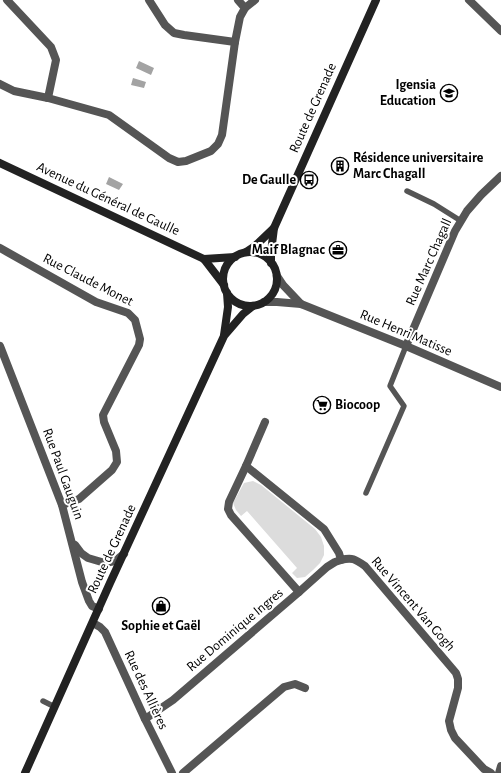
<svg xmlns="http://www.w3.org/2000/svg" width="501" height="773" font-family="'Alegreya Sans',sans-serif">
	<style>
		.green { fill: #dcdcdc }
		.water { fill: #a3a3a3 }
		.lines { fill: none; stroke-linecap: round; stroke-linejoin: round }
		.lane { stroke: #555; stroke-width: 5.5 }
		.street { stroke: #555; stroke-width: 8 }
		.secondary { stroke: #222; stroke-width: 8 }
		.labels { text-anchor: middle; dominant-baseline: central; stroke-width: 4; stroke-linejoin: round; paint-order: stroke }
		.poi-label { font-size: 14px; font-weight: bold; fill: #000; stroke: #fff; text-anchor: end }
		.street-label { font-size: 14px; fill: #000; stroke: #fff }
	</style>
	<rect width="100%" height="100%" fill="#fff"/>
	<path class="green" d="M253 481 261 485 315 529 321 537 324 546V555L320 563 313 570 305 577 297 578 292 573 297 568 247 511 241 516 236 510 233 503 244 483Z"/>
	<g class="water">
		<path d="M139 61 154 68 151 75 136 68Z"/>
		<path d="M133 78 146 82 144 88 131 85Z"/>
		<path d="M109 177 123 184 119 190 106 184Z"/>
	</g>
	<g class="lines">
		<g class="lane">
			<path d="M407 191 434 204 461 221"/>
			<path d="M366 493 404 406 390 386 406 346"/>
			<path d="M43 701 55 707"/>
		</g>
		<g class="street">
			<path d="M7 0 51 47 56 60 48 98 109 115 169 158 178 162 186 161 211 151 218 144 222 135 235 42 184 35 174 33 165 25 149 0"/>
			<path d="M469 0 501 31"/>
			<path d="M245 8 255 0"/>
			<path d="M235 42 240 17 245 8 238 0"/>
			<path d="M0 84 14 91 48 98"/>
			<path d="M0 248 96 302 128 313 135 320 140 339 139 345 103 415 104 422 116 451 117 462 112 470 79 499 62 505"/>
			<path d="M277 276 283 285 301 304"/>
			<path d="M264 302H277L301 304 406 346 501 387"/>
			<path d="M0 346 62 505 82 582 89 601 92 606 99 609"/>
			<path d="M406 346 455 231 467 211 481 195 501 176"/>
			<path d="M265 422 246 466 324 529 339 553 341 560C352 557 355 559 365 566L456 673 458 679V688L449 721 451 730 455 738 484 769 491 773"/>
			<path d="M246 466 229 502 228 509 231 515 299 592"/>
			<path d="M75 545 81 553 88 558 105 563 115 561 124 554"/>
			<path d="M93 623 100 627 105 632 145 719 172 773"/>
			<path d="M145 719 173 700 299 592 327 567 335 562 341 560"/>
			<path d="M183 773 284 687 295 684 305 688"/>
			<path d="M499 773 501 766"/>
		</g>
		<g class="secondary">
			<path d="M0 163 204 259 224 285"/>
			<path d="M246 252 255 246 274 228"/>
			<circle cx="250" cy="279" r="27"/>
			<path d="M204 259 235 257"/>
			<path d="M271 263V252L274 228 376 0"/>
			<path d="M224 335 228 307 227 293"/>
			<path d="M25 773 110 583 224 336 243 314 253 306"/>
		</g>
	</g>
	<defs>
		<symbol id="university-ring" viewBox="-11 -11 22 22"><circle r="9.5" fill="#fff" stroke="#000" stroke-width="1.5"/><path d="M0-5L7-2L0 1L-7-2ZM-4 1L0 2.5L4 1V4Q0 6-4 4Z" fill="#000"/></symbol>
		<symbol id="building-ring" viewBox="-11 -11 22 22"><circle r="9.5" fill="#fff" stroke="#000" stroke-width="1.5"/><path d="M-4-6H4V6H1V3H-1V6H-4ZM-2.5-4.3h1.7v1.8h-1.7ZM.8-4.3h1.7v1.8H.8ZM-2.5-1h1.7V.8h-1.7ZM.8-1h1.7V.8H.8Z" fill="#000"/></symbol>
		<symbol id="bus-ring" viewBox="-11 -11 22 22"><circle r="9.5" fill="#fff" stroke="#000" stroke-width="1.5"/><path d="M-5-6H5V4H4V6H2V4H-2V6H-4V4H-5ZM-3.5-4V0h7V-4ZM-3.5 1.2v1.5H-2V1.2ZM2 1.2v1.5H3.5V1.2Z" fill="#000"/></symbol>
		<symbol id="office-ring" viewBox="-11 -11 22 22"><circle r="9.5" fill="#fff" stroke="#000" stroke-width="1.5"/><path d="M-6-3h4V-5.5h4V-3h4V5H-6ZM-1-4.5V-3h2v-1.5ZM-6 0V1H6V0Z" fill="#000"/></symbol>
		<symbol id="supermarket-ring" viewBox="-11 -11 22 22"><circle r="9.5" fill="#fff" stroke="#000" stroke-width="1.5"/><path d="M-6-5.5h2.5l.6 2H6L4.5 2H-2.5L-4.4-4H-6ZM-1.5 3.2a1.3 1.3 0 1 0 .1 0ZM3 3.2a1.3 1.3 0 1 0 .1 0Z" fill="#000"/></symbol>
		<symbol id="shop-ring" viewBox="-11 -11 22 22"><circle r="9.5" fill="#fff" stroke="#000" stroke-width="1.5"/><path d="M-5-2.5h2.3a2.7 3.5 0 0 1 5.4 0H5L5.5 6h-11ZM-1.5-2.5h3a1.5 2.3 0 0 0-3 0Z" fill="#000"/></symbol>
	</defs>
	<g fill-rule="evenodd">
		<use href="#university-ring" x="439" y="83" width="20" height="20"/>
		<use href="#building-ring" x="330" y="156" width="20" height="20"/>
		<use href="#bus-ring" x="299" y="170" width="20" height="20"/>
		<use href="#office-ring" x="328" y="240" width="20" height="20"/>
		<use href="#supermarket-ring" x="312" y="395" width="20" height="20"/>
		<use href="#shop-ring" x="151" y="596" width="20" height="20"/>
	</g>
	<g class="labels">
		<g class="poi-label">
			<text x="436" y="85">Igensia<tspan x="436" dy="16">Education</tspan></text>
			<text x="353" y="158" text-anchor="start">Résidence universitaire<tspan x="353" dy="16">Marc Chagall</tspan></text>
			<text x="296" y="180">De Gaulle</text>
			<text x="325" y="250">Maif Blagnac</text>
			<text x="335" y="405" text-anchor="start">Biocoop</text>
			<text x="161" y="626" text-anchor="middle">Sophie et Gaël</text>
		</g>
		<g class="street-label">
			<text transform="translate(313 108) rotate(-66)">Route de Grenade</text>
			<text transform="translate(108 199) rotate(25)">Avenue du Général de Gaulle</text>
			<text transform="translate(429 262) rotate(-66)">Rue Marc Chagall</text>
			<text transform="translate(88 280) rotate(27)">Rue Claude Monet</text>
			<text transform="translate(406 333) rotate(23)">Rue Henri Matisse</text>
			<text transform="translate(63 474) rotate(70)">Rue Paul Gauguin</text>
			<text transform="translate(112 549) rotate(-65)">Route de Grenade</text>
			<text transform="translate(413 604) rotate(49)">Rue Vincent Van Gogh</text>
			<text transform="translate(235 630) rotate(-40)">Rue Dominique Ingres</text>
			<text transform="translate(146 690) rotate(65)">Rue des Allières</text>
		</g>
	</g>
</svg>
